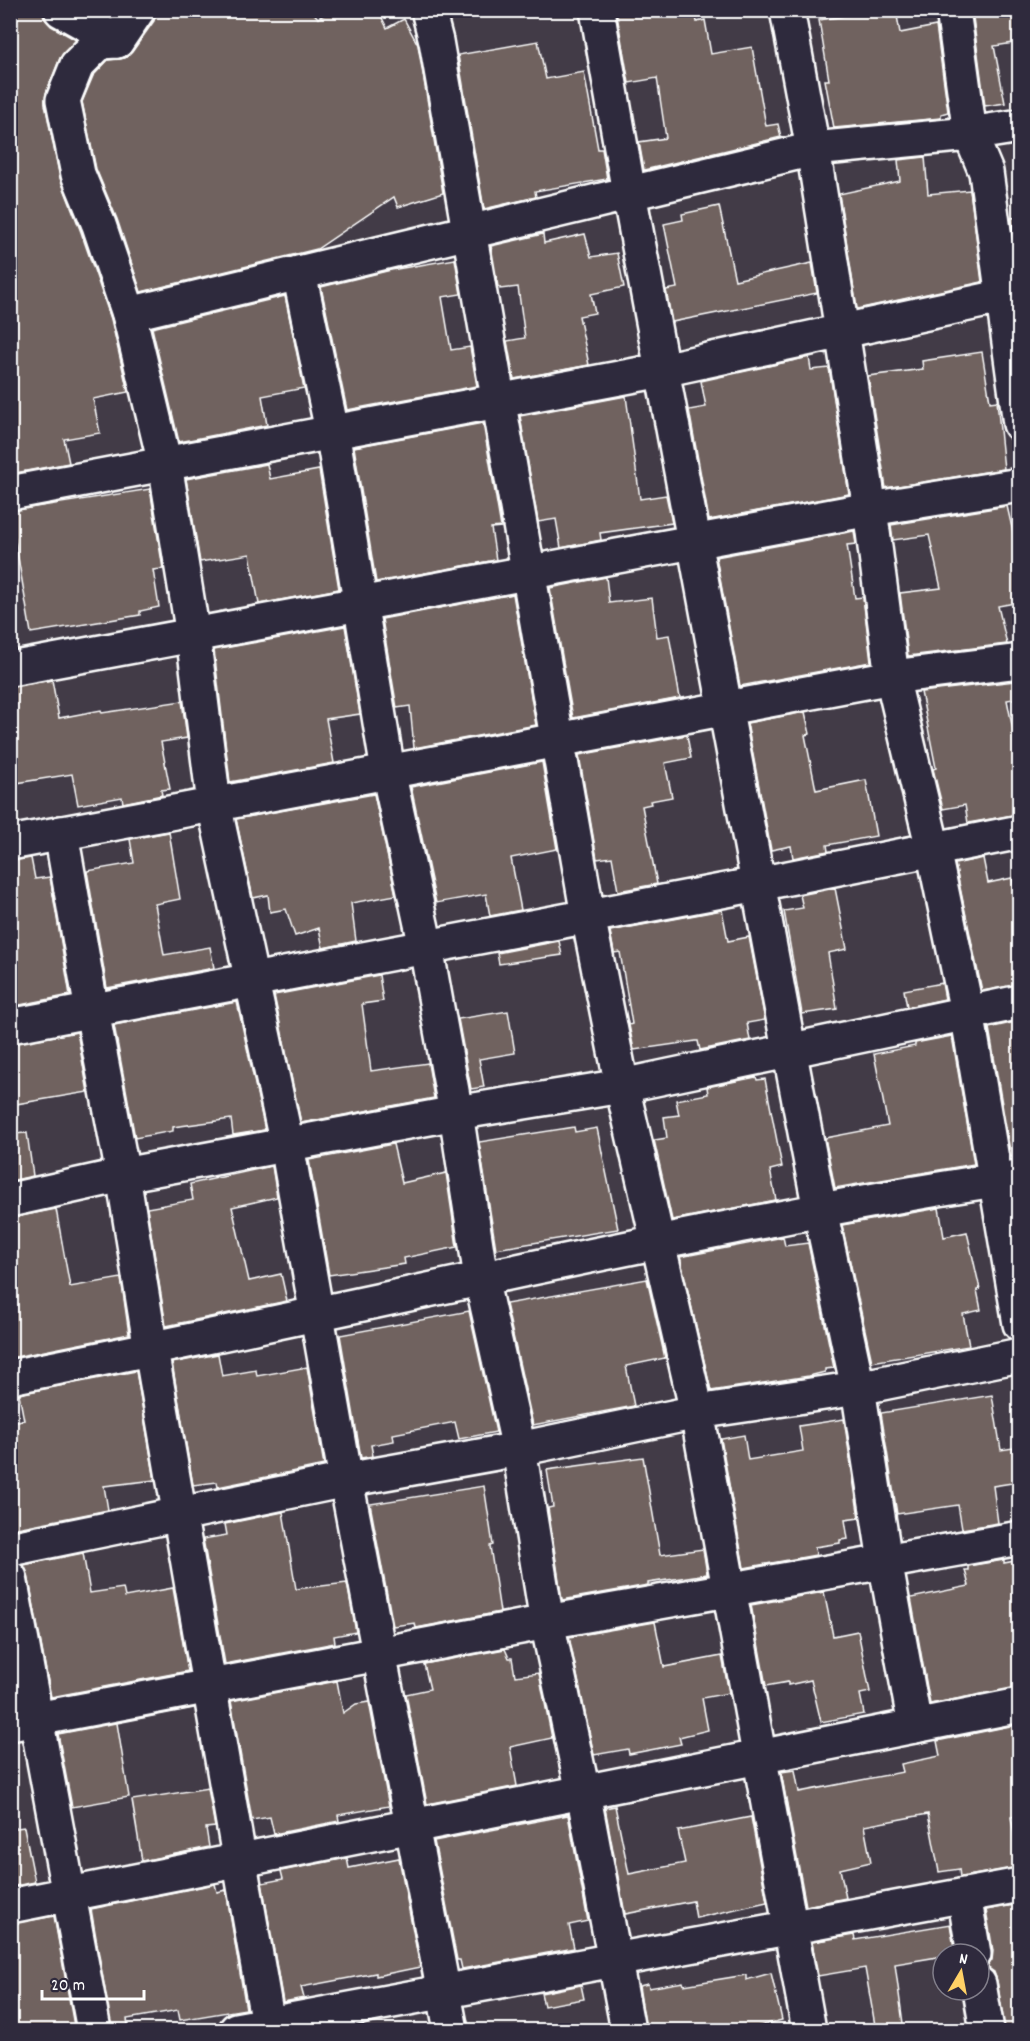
<svg xmlns="http://www.w3.org/2000/svg" width="1030" height="2041" font-family="Dekko,sans-serif">
	<style>
		.building { fill: #6f625e; stroke: #fff; stroke-width: 1.5 }
		.lines { fill: none; stroke-linecap: round; stroke-linejoin: round }
		.minor-casing { stroke: #fff; stroke-width: 38 }
		.minor { stroke: #2f2a3d; stroke-width: 33 }
	</style>
	<rect width="100%" height="100%" fill="#423b47"/>
	<filter id="ink" filterUnits="userSpaceOnUse"><feTurbulence type="fractalNoise" baseFrequency=".0167" numOctaves="2"/><feDisplacementMap in="SourceGraphic" scale="12" xChannelSelector="R" yChannelSelector="G"/><feConvolveMatrix kernelMatrix="1 2 1 2 8 2 1 2 1" color-interpolation-filters="sRGB"/></filter>
	<g filter="url(#ink)">
		<g class="building">
			<path d="M10 10H42L45 19 51 26 76 40 60 58 46 93 45 104 60 178 81 232 111 319 128 392 93 399 100 433 64 439 69 463 10 474Z"/>
			<path d="M157 10H311L318 18 333 10H378L387 28 404 19 418 45 443 193 398 207 394 197 317 249 141 292 117 219 96 169 82 102 93 76 108 60 125 58 132 52 154 21Z"/>
			<path d="M616 10H695L697 22 705 20 711 54 752 47 766 126 778 124 781 137 644 170 639 142 666 138 657 78 629 83Z"/>
			<path d="M858 10H896L900 33 936 26 948 112 941 114V118L834 128 825 80H829L819 20 859 14Z"/>
			<path d="M972 10H1020V42L994 46 1005 103 985 106Z"/>
			<path d="M538 41 546 79 584 72 598 149H602L607 179 535 191 536 197 484 209 458 55Z"/>
			<path d="M925 157 928 194 970 190 982 282 857 309 839 194 900 181 898 160Z"/>
			<path d="M719 206 735 280 812 263 817 293 672 322 666 290 677 288 664 224 683 220 682 214Z"/>
			<path d="M1020 217V277L1011 218Z"/>
			<path d="M543 234 544 243 585 234 591 257 617 253 624 287 591 294 595 313 579 316 589 365 514 379 507 341 525 338 518 287 500 289V287H498L491 246Z"/>
			<path d="M455 259 461 294 442 297 451 350 470 347 477 386 347 410 321 287 391 270Z"/>
			<path d="M285 296 304 388 262 396 267 425 179 442 152 328Z"/>
			<path d="M982 352 990 402 997 401 1004 469 886 488 868 376 923 369 922 361Z"/>
			<path d="M809 357 811 370 829 368 849 494 709 520 689 410 706 407 701 381Z"/>
			<path d="M626 396 640 499 666 495 672 523 600 533 601 540 561 548 556 519 538 522 520 416Z"/>
			<path d="M483 423 501 527 491 528 496 560 376 582 354 447Z"/>
			<path d="M267 464 270 479 319 470 339 589 259 604 250 554 200 562 186 479Z"/>
			<path d="M150 489 163 569 153 570 159 607 140 611V615L31 633 10 511Z"/>
			<path d="M1007 506 1020 562V602L998 606 1007 644 908 656 900 593 941 588 929 535 893 540 891 525Z"/>
			<path d="M854 531 856 544 847 545 855 598 863 597 871 662 740 686 716 557Z"/>
			<path d="M606 577 609 603 652 598 657 637 669 635 680 698 573 718 550 588Z"/>
			<path d="M513 594 536 725 414 748 410 706 397 708 382 619Z"/>
			<path d="M345 626 360 714 326 719 334 763 230 782 214 650Z"/>
			<path d="M52 680 59 718 101 710 102 713 182 701 187 738 161 742 170 789 161 790 162 795 123 803 122 797 78 805 72 774 10 784V687Z"/>
			<path d="M1015 681 1019 698 1007 700 1020 764V814L968 823 965 805 943 809 933 769 936 768 921 692Z"/>
			<path d="M805 712 810 734 805 735 816 790 866 780 876 836 827 845 828 851 793 858 791 846 771 850 747 723Z"/>
			<path d="M687 735 691 758 665 763 672 797 650 801 651 804 642 806 657 884 618 891 612 857 597 859 579 755Z"/>
			<path d="M542 762 557 849 511 858 521 910 490 916 486 894 436 903 411 787Z"/>
			<path d="M374 794 396 895 351 903 356 941 323 948 319 928 295 936 286 909 270 912 268 895 253 898 236 819Z"/>
			<path d="M169 832 180 899 155 904 164 955 210 947 214 968 107 988 87 871 134 863 130 839Z"/>
			<path d="M31 858 35 879 50 877 70 995 10 1007V861Z"/>
			<path d="M983 858 988 883 1012 878 1020 919V984L982 991 955 864Z"/>
			<path d="M835 888 847 949 828 953 837 1009 802 1014 784 911 803 908 800 895Z"/>
			<path d="M722 910 728 941 749 937 765 1020 747 1023 750 1040 700 1050 698 1041H696L634 1050 629 1025 632 1024 620 952 614 953 610 931Z"/>
			<path d="M559 941 562 955 499 964 497 953Z"/>
			<path d="M379 975 383 1001 362 1004 371 1071 428 1063 434 1098 301 1123 274 995Z"/>
			<path d="M942 983 945 999 907 1007 904 990Z"/>
			<path d="M237 1002 265 1130 233 1135 231 1119 173 1127V1131L135 1138 114 1025Z"/>
			<path d="M508 1011 515 1053 479 1059 484 1087 471 1089 458 1019Z"/>
			<path d="M1020 1021V1155L1011 1157 989 1028Z"/>
			<path d="M77 1032 88 1092 10 1105V1044Z"/>
			<path d="M952 1036 974 1164 835 1188 825 1138 888 1126 874 1054 915 1046V1043Z"/>
			<path d="M756 1077 757 1080 765 1079 782 1167 770 1170 776 1200 672 1220 654 1140 667 1138 664 1117 679 1115 676 1100 708 1094 707 1087Z"/>
			<path d="M574 1127 575 1132 597 1128 618 1229 496 1249 479 1142Z"/>
			<path d="M27 1133 33 1176 10 1181V1134Z"/>
			<path d="M393 1144 402 1183 446 1173 457 1247 404 1258 405 1264 329 1275 309 1160Z"/>
			<path d="M272 1166 277 1197 232 1207 249 1281 281 1274 287 1301 166 1326 147 1208 193 1200 190 1184Z"/>
			<path d="M939 1208 944 1237 967 1232 980 1289 977 1290 981 1310 963 1314 969 1346 872 1362 842 1225Z"/>
			<path d="M56 1209 70 1287 121 1278 129 1334 10 1358V1218Z"/>
			<path d="M783 1237 785 1246 808 1243 834 1368 825 1369V1372L809 1376 711 1391 680 1257Z"/>
			<path d="M647 1279 665 1358 626 1366 634 1406 533 1425 506 1304Z"/>
			<path d="M469 1311 496 1432 459 1439 455 1422 393 1434 394 1441 371 1445 373 1456 361 1458 340 1335Z"/>
			<path d="M218 1354 222 1376 256 1370 257 1376 307 1367 324 1465 218 1487 217 1482 193 1485 172 1363Z"/>
			<path d="M136 1371 155 1480 104 1486 108 1510 12 1529 10 1422 24 1420 19 1394Z"/>
			<path d="M992 1395 1001 1450 1013 1448 1019 1482 993 1486 998 1523 962 1529 958 1505 897 1514 881 1413Z"/>
			<path d="M844 1419 859 1518 845 1520 848 1539 840 1540V1543L815 1547 816 1555 744 1568 721 1439 744 1435 748 1460 803 1451 799 1426Z"/>
			<path d="M643 1457 660 1555 703 1549 707 1574 648 1583V1585L562 1600 548 1508 553 1507 547 1470Z"/>
			<path d="M484 1486 493 1545 490 1546 500 1612 416 1628 415 1623 393 1626 370 1504Z"/>
			<path d="M283 1512 296 1589 347 1583 356 1632 334 1636 335 1643 225 1664 203 1539 227 1535 225 1524Z"/>
			<path d="M83 1553 90 1593 123 1588 125 1597 173 1588 188 1671 51 1697 28 1575 24 1565Z"/>
			<path d="M1004 1560V1563L1020 1560V1687L930 1704 911 1598 969 1586 965 1570H968V1566Z"/>
			<path d="M824 1592 833 1636 858 1631 870 1692 860 1694 864 1714 821 1722 811 1680 788 1685V1682L766 1686 751 1605Z"/>
			<path d="M655 1622 664 1667 722 1656 729 1693 702 1698 708 1730 679 1737 681 1744 629 1754 628 1749 594 1755 569 1637Z"/>
			<path d="M505 1649 509 1658H512L515 1676 539 1673 552 1738 510 1747 517 1786 427 1804 406 1694 430 1689 424 1664Z"/>
			<path d="M337 1681 343 1713 356 1704 369 1702 389 1806 338 1815 339 1821 274 1834 270 1817 252 1820 231 1701Z"/>
			<path d="M194 1708 117 1723 129 1797 72 1807 58 1734Z"/>
			<path d="M1020 1724V1815L1011 1817 1020 1867 962 1877H960L959 1869 939 1872 928 1814 864 1826 871 1862 840 1869 846 1898 806 1906 781 1772 795 1770 799 1792 903 1772 901 1764 940 1756 937 1741Z"/>
			<path d="M208 1788 215 1827 206 1828 209 1847 142 1861 132 1800Z"/>
			<path d="M615 1806 629 1874 685 1863 678 1831 751 1817 767 1902 696 1918 693 1901 625 1914 605 1808Z"/>
			<path d="M568 1815 588 1921 569 1925 574 1948 462 1969 460 1960H457L434 1841Z"/>
			<path d="M24 1827 35 1882 10 1887V1829Z"/>
			<path d="M347 1858 349 1868 399 1858 420 1967 376 1976V1973L301 1987 304 1998 283 2002 262 1883 283 1879 281 1871Z"/>
			<path d="M215 1884 217 1892 226 1890 246 2009 180 2020 178 2010 127 2019 129 2031H112L91 1909Z"/>
			<path d="M1020 1904V2031H1005L997 1981 994 1972 987 1967 992 1960 993 1951 986 1910Z"/>
			<path d="M54 1916 75 2031H10V1924Z"/>
			<path d="M950 1924 955 1954H943V1956L895 1964 904 2031H876L865 1968 818 1976 812 1942 854 1935 855 1940Z"/>
			<path d="M771 1973 782 2020 756 2027 757 2031H646L639 1986 648 1984 649 1988 683 1982 684 1985 746 1975V1980Z"/>
			<path d="M581 1985 584 1999 544 2006 541 1993Z"/>
		</g>
		<g class="lines">
			<defs>
				<g id="minor">
					<path d="M61 10 117 41 138 10"/>
					<path d="M428 10 436 41 588 916 622 1086 697 1412 809 2030"/>
					<path d="M597 10 629 193 789 1049 820 1210 858 1388 885 1561 915 1726"/>
					<path d="M787 10 813 149 842 331 870 509 892 677 933 849 967 1012 1020 1324"/>
					<path d="M953 10 970 134 986 172 1020 424"/>
					<path d="M117 41 100 42 77 65 63 100 78 174 99 225 129 314 165 464 193 635 214 804 287 1145 346 1480 451 2030"/>
					<path d="M299 273 332 431 388 771 426 947 456 1113 481 1278 519 1449 547 1622 583 1792 628 2030"/>
					<path d="M129 314 813 149 970 134 1020 126"/>
					<path d="M10 493 662 370 1001 297 1020 295"/>
					<path d="M10 669 870 509 1020 485"/>
					<path d="M61 833 92 1011 123 1175 151 1350 269 2030"/>
					<path d="M10 843 892 677 1020 661"/>
					<path d="M10 1026 758 884 1020 832"/>
					<path d="M10 1200 123 1175 456 1113 622 1086 1020 1002"/>
					<path d="M10 1377C252 1330 492 1274 733 1227 828 1209 922 1190 1018 1177"/>
					<path d="M10 1549 346 1480 519 1449 697 1412 858 1388 1020 1355"/>
					<path d="M10 1578 94 2030"/>
					<path d="M10 1724 547 1622 1020 1538"/>
					<path d="M964 1895 974 1954"/>
					<path d="M10 1906 1020 1705"/>
					<path d="M979 1984 987 2030"/>
					<path d="M236 2030 1020 1885"/>
				</g>
			</defs>
			<use href="#minor" class="minor-casing"/>
			<use href="#minor" class="minor"/>
		</g>
	</g>
	<rect width="1030" height="2041" fill="none" stroke="#2f2a3d" stroke-width="36"/>
	<rect x="18" y="18" width="994" height="2005" fill="none" stroke="#fff" stroke-width="2" filter="url(#ink)"/>
	<g transform="translate(961 1972) rotate(10)"><circle r="28" fill="#2f2a3d" stroke="#827f8b" stroke-width="1.5"/>
	<path d="M0-4.5L10 22L0 15L-10 22Z" fill="#ffd166"/>
	<text y="-9" font-size="16" font-weight="bold" text-anchor="middle" fill="#ffffff">N</text>
	</g>
	<path d="M42 1990v9h102v-9" fill="none" stroke="#ffffff" stroke-width="3"/>
	<text x="51" y="1990" font-size="18" fill="#ffffff" stroke="#2f2a3d" stroke-width="4.5" paint-order="stroke">20 m</text>
</svg>
